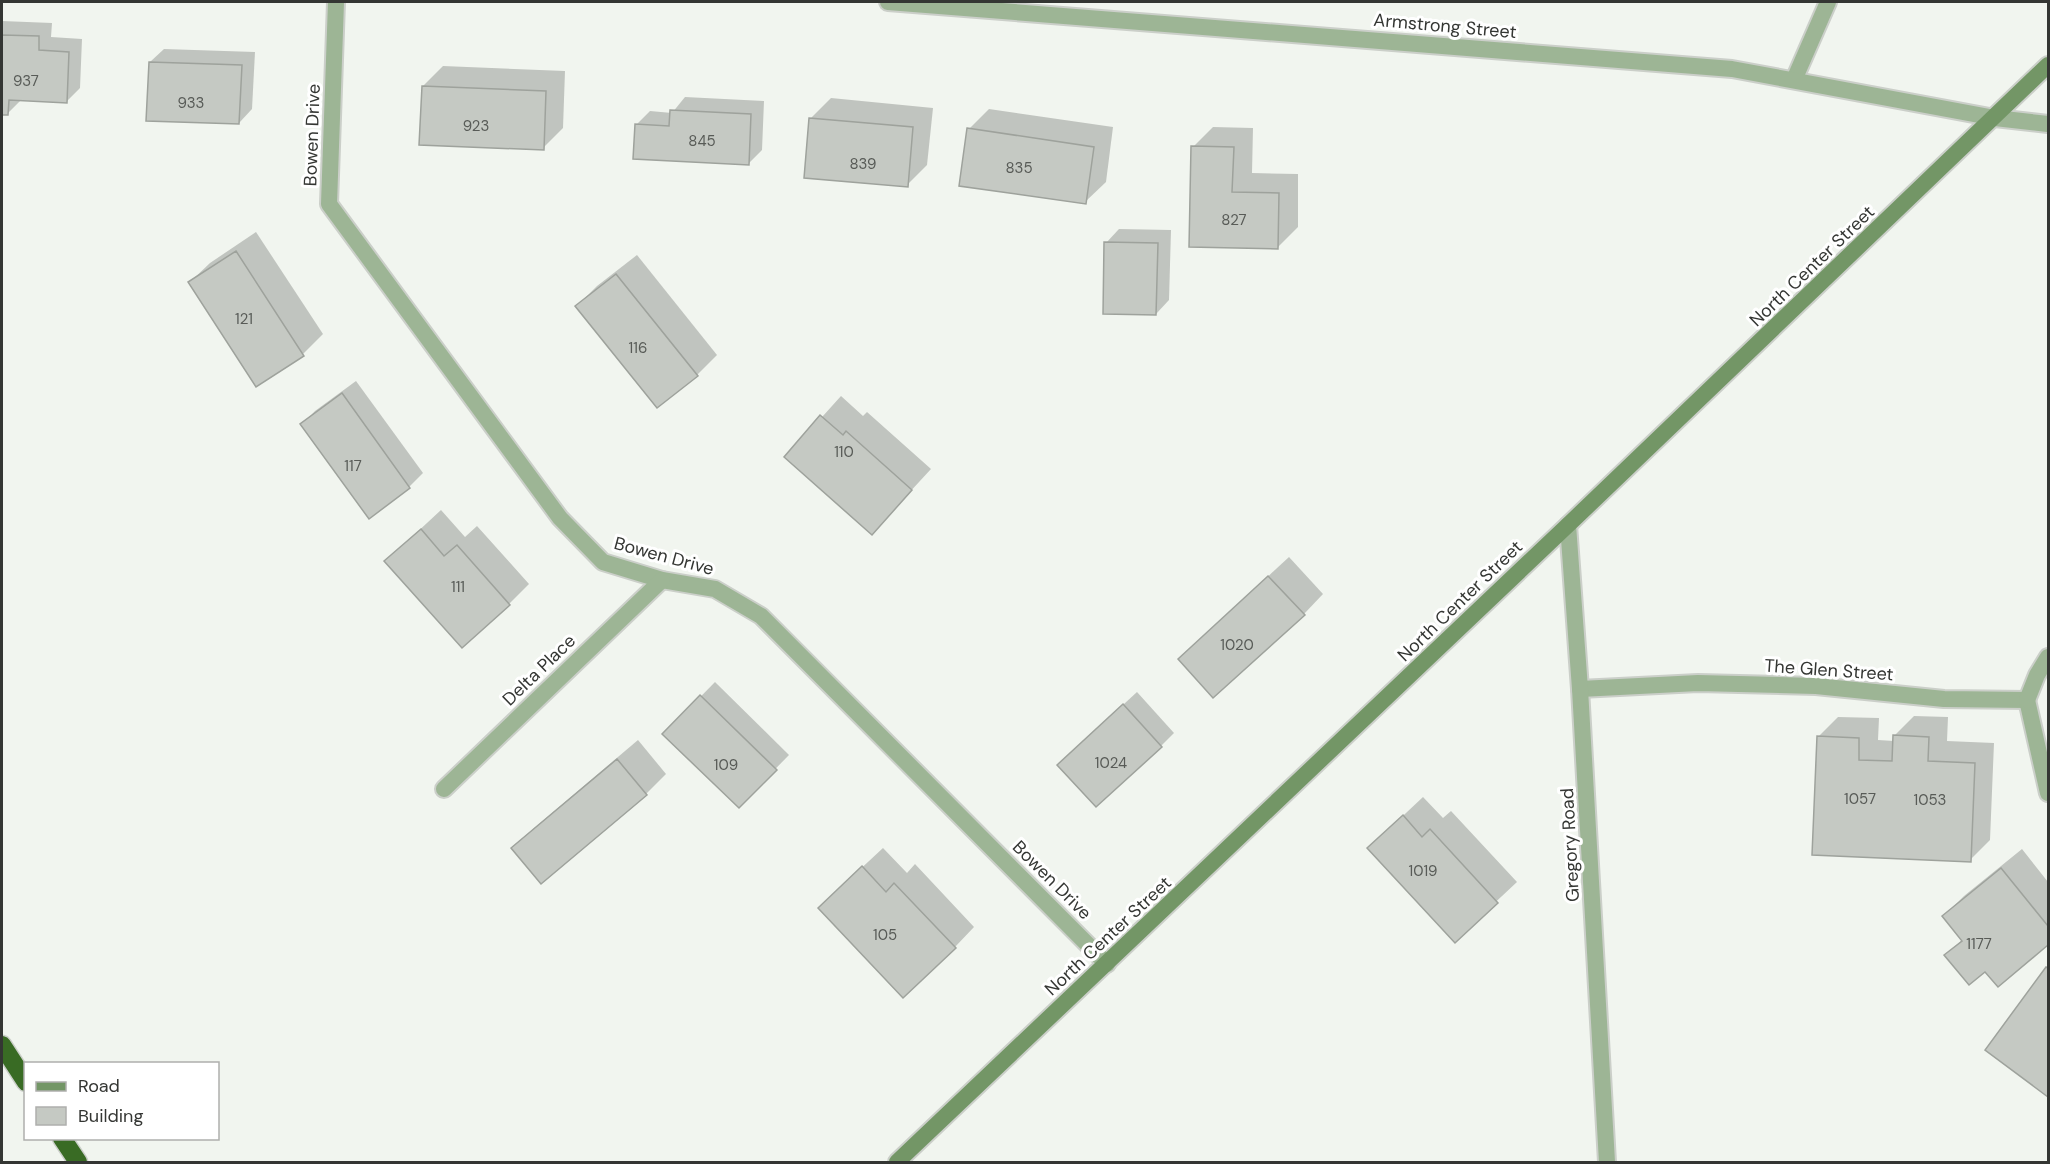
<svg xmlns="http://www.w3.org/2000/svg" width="2050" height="1164" font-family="'DM Sans',sans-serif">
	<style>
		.shadow { fill: #0003 }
		.building { fill: #c5c9c3; stroke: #9ea29c; stroke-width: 1.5 }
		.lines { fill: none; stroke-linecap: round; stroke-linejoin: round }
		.service-casing { stroke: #cbcfc9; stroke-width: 20 }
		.minor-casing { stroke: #cbcfc9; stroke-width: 20 }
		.tertiary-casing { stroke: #cbcfc9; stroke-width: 20 }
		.secondary-casing { stroke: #cbcfc9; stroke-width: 20 }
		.motorway-casing { stroke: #cbcfc9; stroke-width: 21 }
		.service { stroke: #9db595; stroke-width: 16 }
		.minor { stroke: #9db595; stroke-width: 16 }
		.tertiary { stroke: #9db595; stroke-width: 16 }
		.secondary { stroke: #739666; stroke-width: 16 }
		.motorway { stroke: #396b24; stroke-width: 18 }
		.labels { text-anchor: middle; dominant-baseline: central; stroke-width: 6; stroke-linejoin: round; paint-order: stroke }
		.number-label { font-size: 15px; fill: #585b57 }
		.street-label { font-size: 18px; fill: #343633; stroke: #fff }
	</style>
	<rect width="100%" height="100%" fill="#f1f5ef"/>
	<g class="shadow">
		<path d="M2 21 52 23 51 37 82 39 80 88 67 101 22 99 7 114 2 113Z"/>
		<path d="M164 49 255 52 252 109 239 123 150 62Z"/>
		<path d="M443 66 565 71 563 128 543 148 423 86Z"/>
		<path d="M685 97 764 101 762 150 748 164 636 125 650 111 672 113Z"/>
		<path d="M831 98 933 108 927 165 907 185 811 118Z"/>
		<path d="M989 109 1113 127 1106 182 1085 202 969 129Z"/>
		<path d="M1213 127 1253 128 1252 173 1298 174V227L1278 247 1193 147Z"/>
		<path d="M1119 229 1171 230 1169 300 1156 314 1106 243Z"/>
		<path d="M256 232 323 334 303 354 257 384 190 282 210 263Z"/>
		<path d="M637 255 717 355 697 375 577 306 597 286Z"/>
		<path d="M356 381 423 473 409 487 369 517 302 425 315 411Z"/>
		<path d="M841 396 863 416 867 412 931 469 872 533 786 457Z"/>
		<path d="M441 510 465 537 477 526 529 584 509 604 386 561Z"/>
		<path d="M1289 557 1323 594 1304 614 1200 639Z"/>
		<path d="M715 682 789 755 739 806 664 734Z"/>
		<path d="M1137 692 1174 733 1161 746 1073 751Z"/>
		<path d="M1914 716 1948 717 1947 741 1994 743 1990 840 1970 860 1818 737 1838 717 1879 718 1878 740 1894 741V736Z"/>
		<path d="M638 740 666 774 646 794 513 848 533 829Z"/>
		<path d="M1423 797 1443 818 1451 811 1517 882 1455 940 1389 829Z"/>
		<path d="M883 848 907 873 915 864 974 927 955 947 840 888Z"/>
		<path d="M2022 849 2048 882V943L1998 985 1986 969 1946 955 1963 939 1944 916 1964 896Z"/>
		<path d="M2048 966V1095L1987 1050Z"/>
	</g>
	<g class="building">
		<path d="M2 35 39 36V50L69 52 67 103 9 100 8 115H2Z"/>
		<path d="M149 62 242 65 239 124 146 121Z"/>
		<path d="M422 86 546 91 544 150 419 145Z"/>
		<path d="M670 110 751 114 749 165 633 159 635 124 669 126Z"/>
		<path d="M809 118 913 127 908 187 804 178Z"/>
		<path d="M967 128 1094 147 1086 204 959 186Z"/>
		<path d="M1191 146 1234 147 1232 192 1279 193 1278 249 1189 247Z"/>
		<path d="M1104 242 1158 243 1156 315 1103 314Z"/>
		<path d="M236 251 304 356 256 387 188 282Z"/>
		<path d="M616 274 698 376 657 408 575 306Z"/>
		<path d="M342 393 410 488 369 519 300 424Z"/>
		<path d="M820 415 843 435 846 431 912 490 872 535 784 457Z"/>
		<path d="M421 529 444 556 457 545 510 605 462 648 384 561Z"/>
		<path d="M1268 576 1305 615 1213 698 1178 659Z"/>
		<path d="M700 695 777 770 739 808 662 734Z"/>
		<path d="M1123 704 1162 747 1096 807 1057 765Z"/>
		<path d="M1893 735 1929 737 1928 761 1975 763 1971 862 1812 855 1817 736 1859 738V760L1892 761Z"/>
		<path d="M617 759 647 795 541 884 511 848Z"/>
		<path d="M1403 815 1422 837 1430 829 1498 903 1455 943 1367 848Z"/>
		<path d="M862 866 886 892 894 883 956 948 903 998 818 908Z"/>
		<path d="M2001 868 2048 926V945L1998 987 1985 972 1969 985 1944 955 1962 941 1942 916Z"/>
		<path d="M2046 967 2048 968V1097L1985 1050Z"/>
	</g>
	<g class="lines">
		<defs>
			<g id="service">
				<path d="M1794 80 1828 2"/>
				<path d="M1580 689 1698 683 1816 686 1944 699 2027 700"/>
				<path d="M2027 700 2048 793"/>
				<path d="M2027 700 2037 675 2048 657"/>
			</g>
			<g id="minor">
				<path d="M336 2 329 204 560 518 603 562 662 580 715 589 761 616 1107 964"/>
				<path d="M888 2 1732 69 1995 118"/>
				<path d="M1568 525 1580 689 1607 1162"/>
				<path d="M444 789 662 580"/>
			</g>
			<path id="tertiary" d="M1995 118 2048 124"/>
			<path id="secondary" d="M897 1162 1568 525 2048 65"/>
			<g id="motorway">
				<path d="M2 1045 26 1082"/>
				<path d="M62 1138 78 1162"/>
			</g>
		</defs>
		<use href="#service" class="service-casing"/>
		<use href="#minor" class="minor-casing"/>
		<use href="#tertiary" class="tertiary-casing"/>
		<use href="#secondary" class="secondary-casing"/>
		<use href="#motorway" class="motorway-casing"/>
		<use href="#service" class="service"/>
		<use href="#minor" class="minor"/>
		<use href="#tertiary" class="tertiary"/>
		<use href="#secondary" class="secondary"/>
		<use href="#motorway" class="motorway"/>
	</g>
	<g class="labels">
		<g class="number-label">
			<text x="26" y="81">937</text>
			<text x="191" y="103">933</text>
			<text x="476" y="126">923</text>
			<text x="702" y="141">845</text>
			<text x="863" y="164">839</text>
			<text x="1019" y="168">835</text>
			<text x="1234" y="220">827</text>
			<text x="244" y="319">121</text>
			<text x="638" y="348">116</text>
			<text x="844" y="452">110</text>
			<text x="353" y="466">117</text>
			<text x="458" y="587">111</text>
			<text x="1237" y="645">1020</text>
			<text x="1111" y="763">1024</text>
			<text x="726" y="765">109</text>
			<text x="1860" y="799">1057</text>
			<text x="1930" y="800">1053</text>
			<text x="1423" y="871">1019</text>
			<text x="885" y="935">105</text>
			<text x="1979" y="944">1177</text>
		</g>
		<g class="street-label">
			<text transform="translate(1445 26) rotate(5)">Armstrong Street</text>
			<text transform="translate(312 135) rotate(-88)">Bowen Drive</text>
			<text transform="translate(1812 266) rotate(-44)">North Center Street</text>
			<text transform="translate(664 556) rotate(15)">Bowen Drive</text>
			<text transform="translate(1460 601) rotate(-44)">North Center Street</text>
			<text transform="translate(539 670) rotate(-44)">Delta Place</text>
			<text transform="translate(1829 670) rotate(4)">The Glen Street</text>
			<text transform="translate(1570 845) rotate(-93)">Gregory Road</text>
			<text transform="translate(1052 880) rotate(45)">Bowen Drive</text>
			<text transform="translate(1108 936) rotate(-43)">North Center Street</text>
		</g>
	</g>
	<rect width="2050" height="1164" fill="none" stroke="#343633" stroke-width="6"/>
	<rect x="24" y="1062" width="195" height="78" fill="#ffffff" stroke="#aeafad" stroke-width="1.5"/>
	<rect x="36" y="1082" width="30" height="9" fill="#739666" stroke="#aeafad" stroke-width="1.5"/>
	<text x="78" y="1092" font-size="18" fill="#343633">Road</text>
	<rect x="36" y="1107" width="30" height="18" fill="#c5c9c3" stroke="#aeafad" stroke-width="1.5"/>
	<text x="78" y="1122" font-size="18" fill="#343633">Building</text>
</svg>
